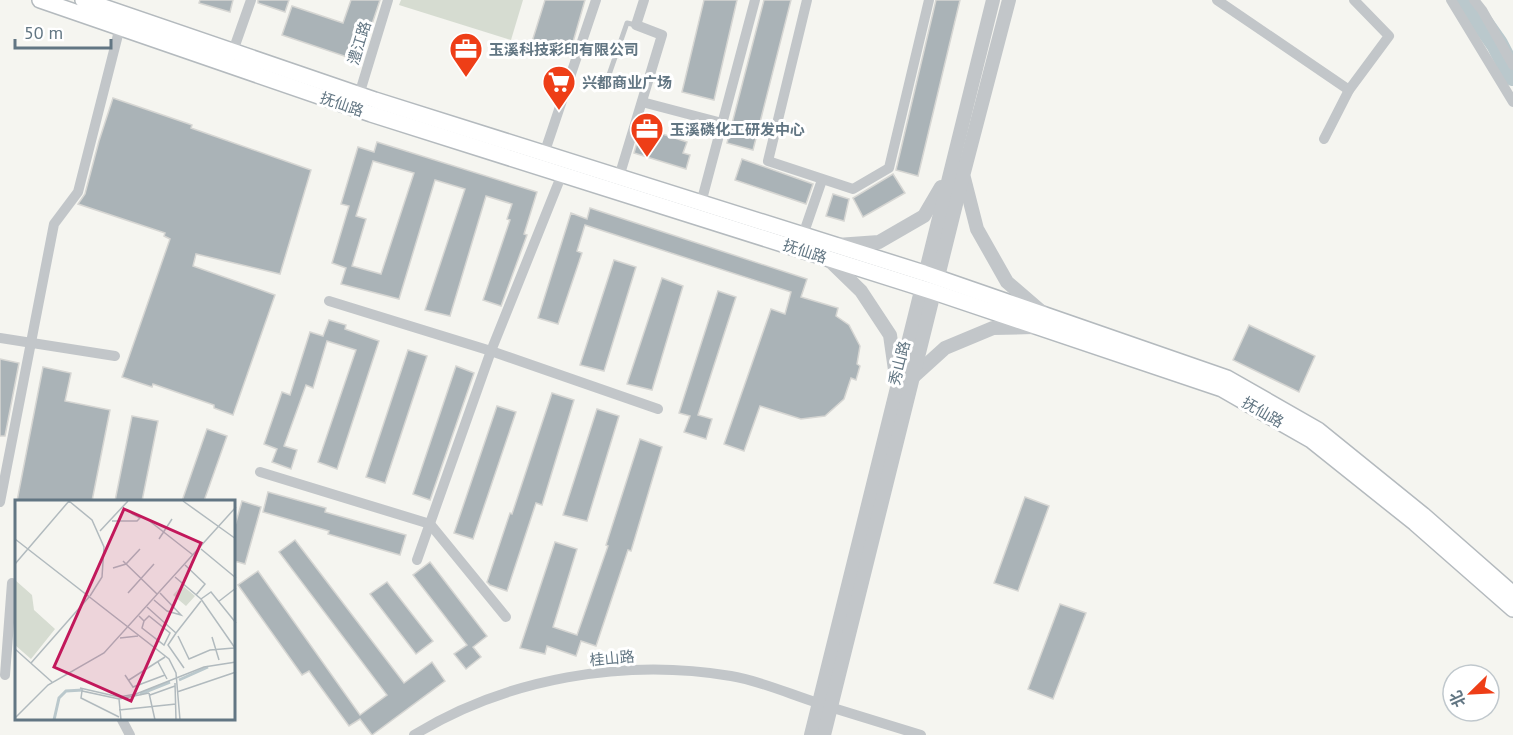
<svg xmlns="http://www.w3.org/2000/svg" width="1513" height="735" font-family="'PT Sans','Noto Sans SC',sans-serif">
	<style>
		.green { fill: #d6dcd1 }
		.lines { fill: none; stroke-linecap: round; stroke-linejoin: round }
		.river { stroke: #bac8cc; stroke-width: 22 }
		.building { fill: #aab3b7; stroke: #d6d6d3; stroke-width: 1.5; fill-rule: evenodd }
		.secondary-casing { stroke: #b4babe; stroke-width: 18 }
		.service { stroke: #c2c6c9; stroke-width: 5 }
		.minor { stroke: #c2c6c9; stroke-width: 10 }
		.tertiary { stroke: #c2c6c9; stroke-width: 14 }
		.secondary { stroke: #fff; stroke-width: 15 }
		.labels { text-anchor: middle; dominant-baseline: central; stroke-width: 6; stroke-linejoin: round; paint-order: stroke }
		.street-label { font-size: 15px; fill: #627683; stroke: #fff }
		.poi-label { font-size: 15px; font-weight: bold; fill: #627683; stroke: #fff; text-anchor: start }
		.inset-river { fill: none; stroke: #bac8cc; stroke-width: 3 }
		.inset-road { fill: none; stroke: #b1babe; stroke-width: 1.5 }
		.view { fill: #c2185b; fill-opacity: 0.15; stroke: #c2185b; stroke-width: 3 }
		.inset-edge { fill: none; stroke: #627683; stroke-width: 3 }
	</style>
	<rect width="100%" height="100%" fill="#f5f5f0"/>
	<path class="green" d="M401 0H523L511 40 399 5Z"/>
	<g class="lines">
		<path class="river" d="M1466 0 1497 44 1513 75"/>
	</g>
	<g class="building">
		<path d="M200 0H233L230 12 199 3Z"/>
		<path d="M258 0H289L285 12 258 3Z"/>
		<path d="M351 0H380L364 48 347 57 282 35 292 6 343 23Z"/>
		<path d="M545 0H585L569 56 531 45Z"/>
		<path d="M704 0H737L714 100 682 92Z"/>
		<path d="M764 0H791L753 150 727 143Z"/>
		<path d="M936 0H960L918 176 896 170Z"/>
		<path d="M113 98 192 125 191 128 311 170 280 274 196 254 193 266 275 295 233 415 214 408V405L153 384 152 387 122 377 170 239 164 236 165 233 78 204 85 194 99 141Z"/>
		<path d="M647 129 687 142 683 153 690 155 686 169 634 153 638 139 644 141Z"/>
		<path d="M377 142 537 192 524 234 527 235 501 306 483 300 510 220 507 219 512 204 486 196 450 316 425 310 465 189 435 180 399 299 341 284 346 268 332 263 349 206 341 204 358 147 374 152ZM373 161 414 173 381 274 352 266 366 219 356 216Z"/>
		<path d="M742 159 813 184 806 204 735 180Z"/>
		<path d="M893 174 905 193 863 217 853 198Z"/>
		<path d="M833 194 849 199 844 221 826 216Z"/>
		<path d="M590 208 807 279 801 297 838 308 836 316 849 325 860 346 857 364 860 366 856 380 851 378 844 399 825 416 801 419 760 406 744 451 724 444 771 309 785 314 791 292 585 225 577 251 582 253 558 324 538 318 571 213 587 219Z"/>
		<path d="M614 260 636 267 604 371 580 365Z"/>
		<path d="M662 278 683 286 652 390 627 384Z"/>
		<path d="M718 291 736 297 698 415 712 419 706 439 684 432 690 416 679 413Z"/>
		<path d="M329 320 346 325 345 329 379 341 337 469 318 462 356 350 327 341 313 388 306 385 284 446 297 450 291 469 272 462 277 449 264 444 282 392 290 395 310 332 323 336Z"/>
		<path d="M1249 325 1315 356 1299 392 1233 360Z"/>
		<path d="M408 350 427 356 385 483 366 477Z"/>
		<path d="M0 359 19 363 5 436H0Z"/>
		<path d="M456 366 474 373 430 500 413 494Z"/>
		<path d="M43 367 71 373 65 401 110 410 92 501H17Z"/>
		<path d="M552 393 574 400 542 505 536 503 507 591 490 585 487 582 510 513 512 514Z"/>
		<path d="M497 406 516 412 473 539 454 533Z"/>
		<path d="M597 409 619 416 587 521 563 515Z"/>
		<path d="M132 416 158 421 142 501H115Z"/>
		<path d="M207 429 227 436 204 501H182Z"/>
		<path d="M640 439 662 447 631 551 628 550 596 646 581 641 576 656 547 646 545 654 520 648 555 542 577 549 553 627 577 635 608 546 606 545Z"/>
		<path d="M268 492 326 508 325 512 406 535 400 555 328 534 329 531 263 512Z"/>
		<path d="M1025 497 1049 506 1018 591 994 583Z"/>
		<path d="M242 501 261 507 245 564 234 561V529Z"/>
		<path d="M295 540 404 683 432 662 445 681 372 735 360 719 349 726 309 671 302 675 238 585 258 571 360 715 387 695 279 552Z"/>
		<path d="M430 562 487 636 473 647 481 657 466 669 454 654 467 645 413 575Z"/>
		<path d="M387 582 433 641 416 654 370 594Z"/>
		<path d="M1060 604 1086 613 1053 699 1028 689Z"/>
	</g>
	<g class="lines">
		<defs>
			<g id="secondary">
				<path d="M40 0 371 114 934 292 1222 389 1311 440 1415 523 1513 609"/>
				<path d="M83 0 375 100 924 273 1227 378 1318 430 1423 515 1513 594"/>
			</g>
		</defs>
		<use href="#secondary" class="secondary-casing"/>
		<path class="service" d="M604 89 627 23 636 25"/>
		<g class="minor">
			<path d="M807 0 768 161 853 189 889 168 929 0"/>
			<path d="M1217 0 1349 90"/>
			<path d="M1451 0 1513 102"/>
			<path d="M1474 0 1482 10 1513 65"/>
			<path d="M233 51 251 0"/>
			<path d="M359 95 388 0"/>
			<path d="M642 102 722 123"/>
			<path d="M1324 139 1349 90 1389 36 1354 0"/>
			<path d="M544 154 596 0"/>
			<path d="M619 177 662 35 636 25 644 0"/>
			<path d="M701 203 755 0"/>
			<path d="M803 235 822 180"/>
			<path d="M329 301 491 351 658 409"/>
			<path d="M0 338 115 356"/>
			<path d="M260 472 430 524 506 617"/>
			<path d="M0 502 54 224 78 192 121 23"/>
			<path d="M417 560 491 351 562 174"/>
			<path d="M5 675 12 583 16 584"/>
			<path d="M830 707 921 735"/>
			<path d="M121 718 130 735"/>
			<path d="M414 735C507 678 624 658 731 676 758 680 792 695 818 703"/>
		</g>
		<g class="tertiary">
			<path d="M964 178 977 229 1007 282 1043 313"/>
			<path d="M837 245 879 242 924 216 941 187"/>
			<path d="M827 258 861 291 890 335 896 377"/>
			<path d="M913 377 945 348 993 328 1033 327"/>
			<path d="M811 735 993 0"/>
			<path d="M824 735 963 176 1009 0"/>
		</g>
		<use href="#secondary" class="secondary"/>
	</g>
	<defs>
		<symbol id="office-pin" viewBox="-11 -11 22 30"><path d="M0 17L-7.5 6A9.5 9.5 0 1 1 7.5 6Z" fill="#ee3e17" stroke="#fff"/><path d="M-6-3h4V-5.5h4V-3h4V5H-6ZM-1-4.5V-3h2v-1.5ZM-6 0V1H6V0Z" fill="#fff"/></symbol>
		<symbol id="supermarket-pin" viewBox="-11 -11 22 30"><path d="M0 17L-7.5 6A9.5 9.5 0 1 1 7.5 6Z" fill="#ee3e17" stroke="#fff"/><path d="M-6-5.5h2.5l.6 2H6L4.5 2H-2.5L-4.4-4H-6ZM-1.5 3.2a1.3 1.3 0 1 0 .1 0ZM3 3.2a1.3 1.3 0 1 0 .1 0Z" fill="#fff"/></symbol>
	</defs>
	<g fill-rule="evenodd">
		<use href="#office-pin" x="447" y="30" width="38" height="52"/>
		<use href="#supermarket-pin" x="540" y="63" width="38" height="52"/>
		<use href="#office-pin" x="628" y="110" width="38" height="52"/>
	</g>
	<g class="labels">
		<g class="street-label">
			<text transform="translate(359 43) rotate(-73)">澧江路</text>
			<text transform="translate(342 104) rotate(19)">抚仙路</text>
			<text transform="translate(805 251) rotate(18)">抚仙路</text>
			<text transform="translate(899 363) rotate(-76)">秀山路</text>
			<text transform="translate(1263 412) rotate(30)">抚仙路</text>
			<text transform="translate(612 658) rotate(-5)">桂山路</text>
		</g>
		<g class="poi-label">
			<text x="489" y="49">玉溪科技彩印有限公司</text>
			<text x="582" y="82">兴都商业广场</text>
			<text x="670" y="129">玉溪磷化工研发中心</text>
		</g>
	</g>
	<g transform="translate(15 500)">
		<rect width="220" height="220" fill="#f5f5f0"/>
		<path d="M0 80 17 95 19 110 40 129 16 159 0 145ZM167 85 180 96 171 106 158 95Z" fill="#d6dcd1"/>
		<path class="inset-river" d="M164 180 193 167M125 194 155 182M39 220 44 198 51 191 68 190"/>
		<path class="inset-road" d="M54 1 77 20 89 47 87 77 75 96M168 1 221 39M132 19 178 55M97 21H122L125 18 116 13M85 31 113 1M0 39 154 159 161 173 165 220M144 39 157 19M186 49 221 78M108 61 142 94M0 64 54 1M170 65 190 84 181 95M98 68 111 64 125 49M160 77 186 99 220 148M113 93 139 64M186 99 196 92 221 123M139 100 152 111 166 115 145 93M203 102 221 88M132 107 161 133 153 145 169 168M124 116 129 121 134 116 155 133 149 145 127 128 129 121M161 133 186 101M163 136 174 159 195 150 219 148M197 137 204 160M105 138 123 136M0 149 37 182M143 162 152 179M16 163 74 97M110 175 118 187 150 175M114 180 150 157M160 183 161 220M65 188 104 197 121 194 189 167 221 162M162 192 221 172M134 193 140 220M135 195 160 186M104 199 106 220M104 210 161 204M104 217 66 198 67 191 104 199 134 193M0 218 33 185 89 153 221 7"/>
		<path class="view" d="M109 9 186 43 116 201 39 167Z"/>
		<rect width="220" height="220" class="inset-edge"/>
	</g>
	<g transform="translate(1471 693) rotate(246)"><circle r="28" fill="#ffffff" stroke="#c0c8cd" stroke-width="1.5"/>
	<path d="M0-4.5L10 22L0 15L-10 22Z" fill="#ee3e17"/>
	<text y="-9" font-size="16" font-weight="bold" text-anchor="middle" fill="#627683">北</text>
	</g>
	<path d="M15 39v9h96v-9" fill="none" stroke="#627683" stroke-width="3"/>
	<text x="24" y="39" font-size="18" fill="#627683" stroke="#ffffff" stroke-width="4.5" paint-order="stroke">50 m</text>
</svg>
